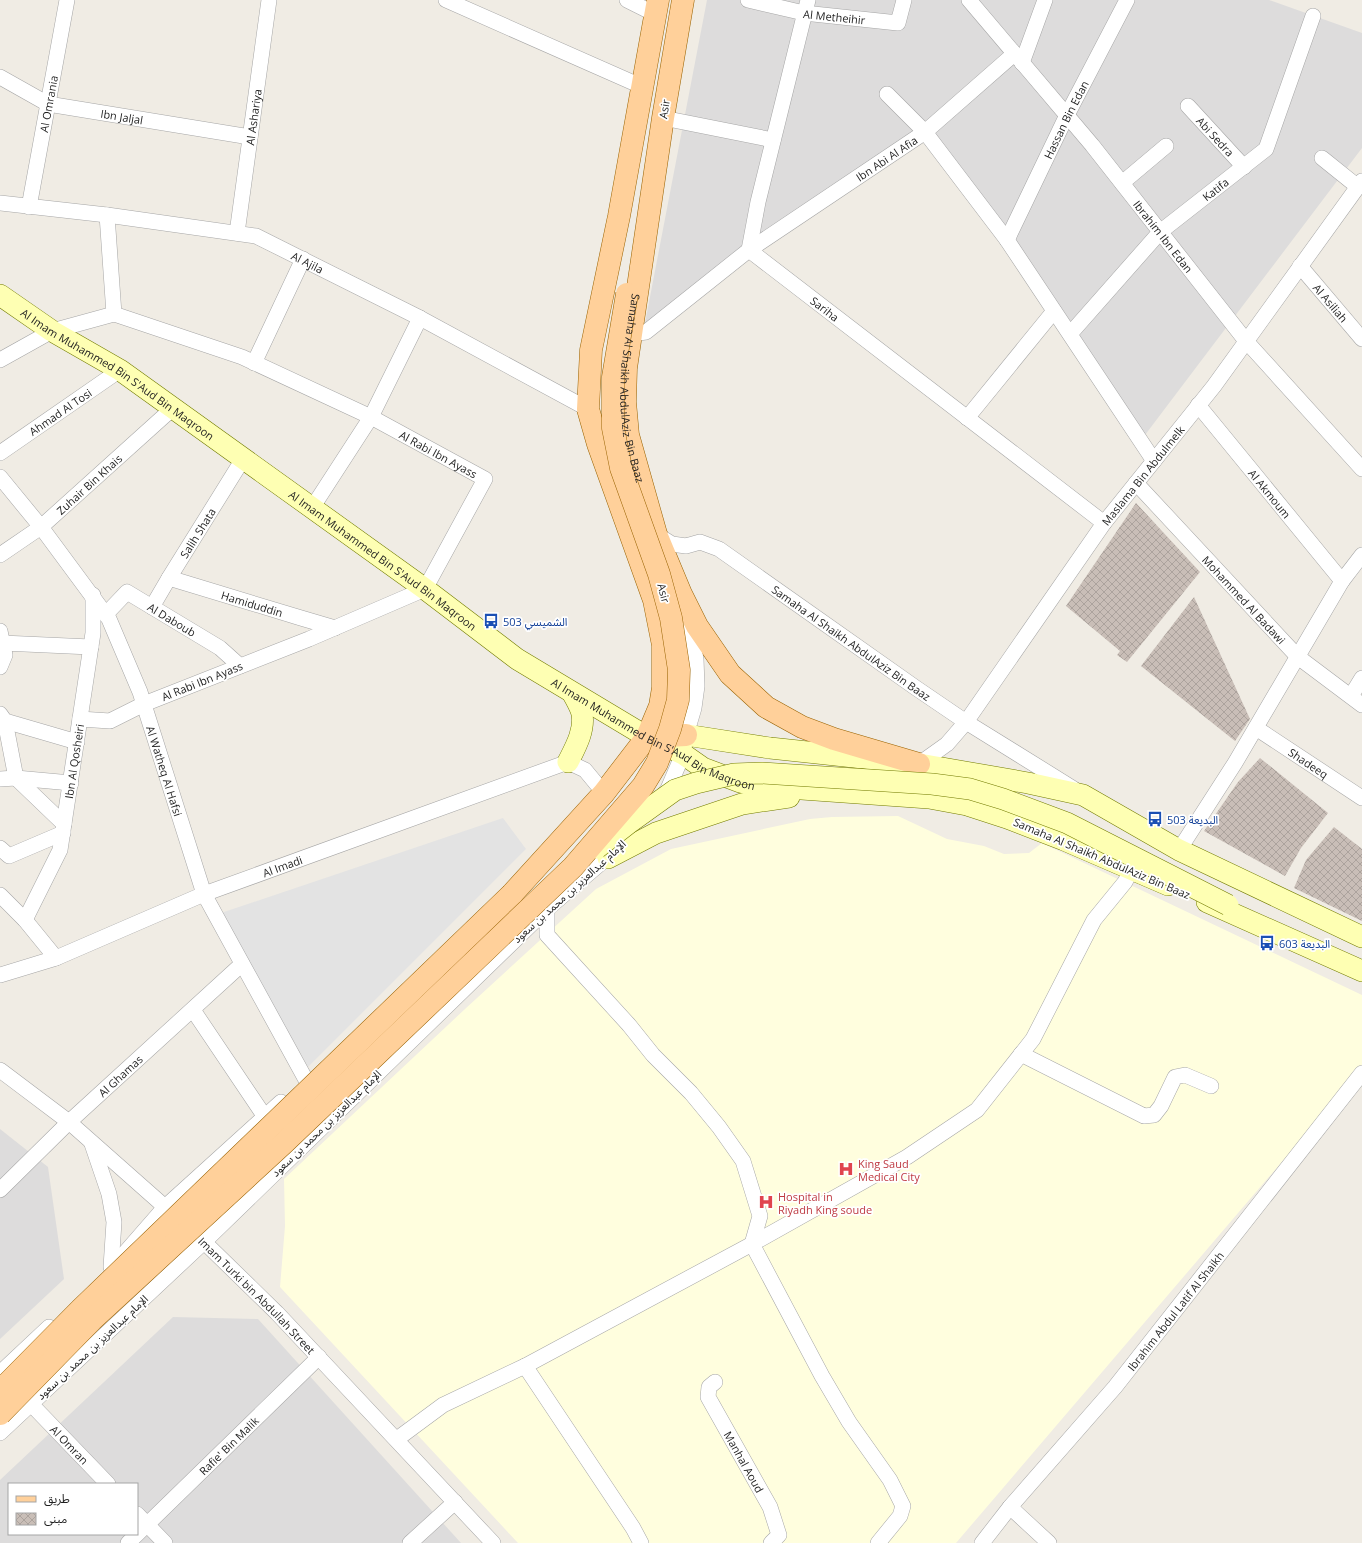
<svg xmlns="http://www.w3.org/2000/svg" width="1362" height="1543" font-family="'Open Sans','Noto Sans Arabic',sans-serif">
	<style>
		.residential { fill: #dddcdc; fill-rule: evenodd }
		.education { fill: #fffede }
		.parking { fill: #e3e3e3 }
		.building { fill: url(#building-cross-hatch) }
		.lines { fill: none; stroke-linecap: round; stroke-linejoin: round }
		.street-casing { stroke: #a6a6a6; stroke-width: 16 }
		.secondary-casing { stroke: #727b00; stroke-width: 22 }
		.primary-casing { stroke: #996200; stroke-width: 23 }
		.street { stroke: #fff; stroke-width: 15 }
		.secondary { stroke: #feffb3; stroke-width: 21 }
		.primary { stroke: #ffd09a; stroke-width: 22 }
		.secondary-bridge-casing { stroke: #727b00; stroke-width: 22; stroke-linecap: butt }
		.primary-bridge-casing { stroke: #996200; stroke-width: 23; stroke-linecap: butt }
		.secondary-bridge { stroke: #feffb3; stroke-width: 21 }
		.primary-bridge { stroke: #ffd09a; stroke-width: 22 }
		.labels { text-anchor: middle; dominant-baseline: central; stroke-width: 3.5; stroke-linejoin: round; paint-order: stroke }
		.street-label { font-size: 11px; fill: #1f1f1f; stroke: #fff }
		.transit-label { font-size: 11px; fill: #164399; stroke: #fff; text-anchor: start }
		.health-label { font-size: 11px; fill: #be3a42; stroke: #fff; text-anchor: start }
	</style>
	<defs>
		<pattern id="building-cross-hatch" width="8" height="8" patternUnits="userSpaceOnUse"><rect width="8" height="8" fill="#c9beb7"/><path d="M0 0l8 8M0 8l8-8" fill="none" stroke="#aca39d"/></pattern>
	</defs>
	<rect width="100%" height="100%" fill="#f0ece4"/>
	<g class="residential">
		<path d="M707 0H1269L1362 33V148L1145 435 917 128 645 323Z"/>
		<path d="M0 1129 48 1167 64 1279 0 1339Z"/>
		<path d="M173 1317 258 1319 461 1543H0V1480ZM9 1484H137V1534H9Z"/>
	</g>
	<path class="education" d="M898 816 947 839 984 846 1004 854 1029 853 1042 843 1362 995V1068L956 1543H518L280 1287 285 1226 284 1179 465 1009 596 889 671 849 810 819 832 817Z"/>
	<path class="parking" d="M503 818 526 849 308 1067 221 913Z"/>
	<g class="building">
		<path d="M1136 503 1200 572 1127 662 1117 655 1120 651 1066 606Z"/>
		<path d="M1194 597 1250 719 1235 741 1141 666Z"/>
		<path d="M1260 758 1328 813 1301 848 1285 876 1204 831 1238 782Z"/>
		<path d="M1334 827 1362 849V921L1294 888 1306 860Z"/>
	</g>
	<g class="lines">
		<defs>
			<g id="street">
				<path d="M446 0 643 87"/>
				<path d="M627 0 655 14"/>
				<path id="s1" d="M748 0 804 13 898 23 904 0"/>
				<path id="s2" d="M969 0 1092 145 1246 341 1362 469"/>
				<path d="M1022 63 1045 0"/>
				<path id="s3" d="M0 77 48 104 250 137"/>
				<path d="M887 94 925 132 1007 240 1154 461"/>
				<path id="s4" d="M1188 106 1244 167"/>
				<path d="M663 118 773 140"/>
				<path d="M1322 158 1358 187"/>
				<path d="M1122 183 1166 146"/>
				<path id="s5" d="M0 203 107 215 256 236 420 318 588 409"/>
				<path id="s6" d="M29 207 67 0"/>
				<path d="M107 215 114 314"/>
				<path id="s7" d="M237 233 269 0"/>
				<path id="s8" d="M1007 240 1067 115 1127 0"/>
				<path id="s9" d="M749 250 1104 523"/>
				<path d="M749 250 758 202 808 0"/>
				<path id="s10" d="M1300 266 1362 339"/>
				<path id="s11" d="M631 334 646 332 749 250 925 132 1014 54"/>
				<path id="s12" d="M1070 334 1160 232 1266 149 1313 16"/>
				<path id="s13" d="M0 360 52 331 114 314 242 357 371 417 485 479 425 589 309 639 144 704 110 721 80 719"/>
				<path d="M254 363 303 259"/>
				<path id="s14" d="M1198 405 1342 581"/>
				<path d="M967 418 1054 311"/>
				<path id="s15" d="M0 453 120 370"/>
				<path id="s16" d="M0 477 41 527 109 619 140 692 204 894 306 1080"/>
				<path id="s17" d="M1136 483 1298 657 1362 705"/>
				<path d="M312 508 371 417 420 318"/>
				<path id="s18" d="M656 534 672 544 686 546 700 542 719 549 916 688 966 722 1074 789"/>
				<path id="s19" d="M0 555 41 527 173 408"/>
				<path id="s20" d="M169 578 301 618 335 628"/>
				<path id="s21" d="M152 607 169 578 243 459"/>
				<path id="s22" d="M106 614 127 592 220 648 240 666"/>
				<path d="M0 631 5 655 0 667"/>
				<path d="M2 643 91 647"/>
				<path d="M1351 696 1362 678"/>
				<path d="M0 714 5 721 77 742"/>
				<path d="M5 721 16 778 64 824"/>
				<path id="s23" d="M1256 728 1362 798"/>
				<path id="s24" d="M919 764 947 744 966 722 1104 523 1214 386 1362 181"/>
				<path d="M0 779 16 778 71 783"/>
				<path d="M662 797 668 789 683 754 686 735 694 708 697 686 696 659 689 621"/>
				<path d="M0 848 9 856 63 833"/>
				<path d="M1179 850 1235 763 1342 581 1362 555"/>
				<path d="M0 895 25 920 56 958"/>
				<path d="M547 909V935L629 1025 653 1055 691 1093 719 1127 743 1161 760 1216 752 1244 822 1376 849 1422 890 1480 903 1506 900 1516 878 1543"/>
				<path id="s25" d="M25 920 60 850 93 633V595"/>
				<path id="s26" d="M0 975 56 958 204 894 568 762 585 770 604 793 598 799"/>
				<path d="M193 1010 265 1117"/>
				<path d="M1021 1054 1144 1116 1154 1115 1161 1106 1175 1077 1185 1075 1211 1086"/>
				<path d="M0 1070 69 1122 173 1214"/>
				<path d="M92 1144 109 1194 114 1222 111 1267"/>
				<path id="s27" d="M0 1190 69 1122 242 964"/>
				<path id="s28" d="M197 1235 277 1313 493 1543"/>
				<path d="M117 1262 165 1207 281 1102"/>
				<path d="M0 1373 49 1327"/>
				<path id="s29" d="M715 1382 709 1387 708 1397 770 1507 779 1535 771 1543"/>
				<path id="s30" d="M31 1404 108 1484"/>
				<path d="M0 1433 205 1241 547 909 615 851"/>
				<path d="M397 1439 443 1405 525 1366"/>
				<path d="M1010 1507 1049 1543"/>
				<path d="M137 1514 165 1543"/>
				<path id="s31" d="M128 1543 319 1357"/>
				<path d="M410 1543 455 1502"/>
				<path d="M641 1543 633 1528 525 1366 752 1244 907 1157 977 1110 1033 1039 1094 920 1125 882 1132 869"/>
				<path id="s32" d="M982 1543 1010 1507 1115 1387 1362 1073"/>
			</g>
			<g id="secondary">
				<path id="s33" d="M0 295 52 331 120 370 425 589 517 659 647 737 683 754 703 768 740 782 758 786 929 798 967 805 1007 818 1064 840 1168 885"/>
				<path d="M686 735 770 748 919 764 1028 783 1083 795 1179 850 1362 937"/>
				<path d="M568 762C575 748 585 731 582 714 581 708 576 700 573 694"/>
				<path d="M608 858 656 833 742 804 789 797"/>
				<path d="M1207 902 1362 971"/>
			</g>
			<g id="primary">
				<path id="s34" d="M683 0 663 118 626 368 625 402 628 435 656 534 681 594 697 626 730 674 766 707 802 727 834 739 919 764"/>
				<path d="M647 737 660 706 663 688V645L654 600 598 444 588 409 591 350 619 216 658 0"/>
				<path d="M512 894 604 793 647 737 686 735"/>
			</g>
		</defs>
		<use href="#street" class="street-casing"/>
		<use href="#secondary" class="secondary-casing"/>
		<use href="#primary" class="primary-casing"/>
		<use href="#street" class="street"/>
		<use href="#secondary" class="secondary"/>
		<use href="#primary" class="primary"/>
		<defs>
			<path id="secondary-bridge" d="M597 848 629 823 675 790 696 783 734 774 762 773 932 784 970 789 1003 799 1067 823 1228 905"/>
			<g id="primary-bridge">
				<path d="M0 1391 80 1310 512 894"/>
				<path d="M0 1414 92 1320 284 1143 573 867 643 786 657 763 670 729 678 700 679 670 671 618 659 574 621 468 613 428V377L627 294"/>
			</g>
		</defs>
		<use href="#secondary-bridge" class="secondary-bridge-casing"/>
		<use href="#primary-bridge" class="primary-bridge-casing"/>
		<use href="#secondary-bridge" class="secondary-bridge"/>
		<use href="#primary-bridge" class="primary-bridge"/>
	</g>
	<defs>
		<symbol id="bus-bare" viewBox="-9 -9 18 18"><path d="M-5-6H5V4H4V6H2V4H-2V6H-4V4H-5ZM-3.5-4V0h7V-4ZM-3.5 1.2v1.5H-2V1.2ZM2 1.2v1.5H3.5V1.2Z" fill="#1a4fb4" stroke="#fff" stroke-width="2.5" paint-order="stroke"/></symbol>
		<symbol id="hospital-bare" viewBox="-9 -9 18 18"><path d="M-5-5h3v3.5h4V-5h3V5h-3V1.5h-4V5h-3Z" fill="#e0444e" stroke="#fff" stroke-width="2.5" paint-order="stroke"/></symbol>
	</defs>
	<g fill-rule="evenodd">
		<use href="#bus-bare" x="480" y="610" width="22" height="22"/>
		<use href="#bus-bare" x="1144" y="808" width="22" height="22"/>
		<use href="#bus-bare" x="1256" y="932" width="22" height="22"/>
		<use href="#hospital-bare" x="835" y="1158" width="22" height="22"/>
		<use href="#hospital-bare" x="755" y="1191" width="22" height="22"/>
	</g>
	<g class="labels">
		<g class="street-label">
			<text stroke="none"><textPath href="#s1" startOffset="88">Al Metheihir</textPath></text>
			<text stroke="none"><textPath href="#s6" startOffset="105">Al Omrania</textPath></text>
			<text transform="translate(664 109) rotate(-81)">Asir</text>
			<text stroke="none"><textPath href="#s3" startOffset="130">Ibn Jaljal</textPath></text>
			<text stroke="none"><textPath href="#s7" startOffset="117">Al Ashariya</textPath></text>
			<text stroke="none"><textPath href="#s8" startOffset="134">Hassan Bin Edan</textPath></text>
			<text stroke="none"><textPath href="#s4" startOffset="41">Abi Sedra</textPath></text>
			<text stroke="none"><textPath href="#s11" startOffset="312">Ibn Abi Al Afia</textPath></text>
			<text stroke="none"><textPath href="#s12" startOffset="206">Katifa</textPath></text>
			<text stroke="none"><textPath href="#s2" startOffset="306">Ibrahim Ibn Edan</textPath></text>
			<text stroke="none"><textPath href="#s5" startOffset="316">Al Ajila</textPath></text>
			<text stroke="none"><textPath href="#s10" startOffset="48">Al Asiliah</textPath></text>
			<text stroke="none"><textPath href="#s9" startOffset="96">Sariha</textPath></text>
			<text stroke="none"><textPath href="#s33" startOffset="142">Al Imam Muhammed Bin S'Aud Bin Maqroon</textPath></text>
			<text stroke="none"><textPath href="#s34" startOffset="393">Samaha Al Shaikh AbdulAziz Bin Baaz</textPath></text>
			<text stroke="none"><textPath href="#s15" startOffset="73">Ahmad Al Tosi</textPath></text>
			<text stroke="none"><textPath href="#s13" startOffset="478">Al Rabi Ibn Ayass</textPath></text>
			<text stroke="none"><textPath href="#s24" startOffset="367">Maslama Bin Abdulmelk</textPath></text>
			<text stroke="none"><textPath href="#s19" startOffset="114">Zuhair Bin Khais</textPath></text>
			<text stroke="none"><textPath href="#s14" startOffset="114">Al Akmoum</textPath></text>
			<text stroke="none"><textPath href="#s21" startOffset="87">Salih Shata</textPath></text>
			<text stroke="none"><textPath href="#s33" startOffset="466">Al Imam Muhammed Bin S'Aud Bin Maqroon</textPath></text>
			<text transform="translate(664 593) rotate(75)">Asir</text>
			<text stroke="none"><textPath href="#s17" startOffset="159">Mohammed Al Badawi</textPath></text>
			<text stroke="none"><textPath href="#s20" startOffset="87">Hamiduddin</textPath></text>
			<text stroke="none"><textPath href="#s22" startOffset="83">Al Daboub</textPath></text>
			<text stroke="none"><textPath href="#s18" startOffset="230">Samaha Al Shaikh AbdulAziz Bin Baaz</textPath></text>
			<text transform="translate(202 681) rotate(-22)">Al Rabi Ibn Ayass</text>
			<text stroke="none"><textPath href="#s33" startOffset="789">Al Imam Muhammed Bin S'Aud Bin Maqroon</textPath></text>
			<text stroke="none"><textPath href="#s25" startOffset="168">Ibn Al Qosheiri</textPath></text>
			<text stroke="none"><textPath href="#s23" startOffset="63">Shadeeq</textPath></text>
			<text stroke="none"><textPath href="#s16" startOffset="341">Al Watheq Al Hafsi</textPath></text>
			<text transform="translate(1102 858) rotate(23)">Samaha Al Shaikh AbdulAziz Bin Baaz</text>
			<text stroke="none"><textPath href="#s26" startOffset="303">Al Imadi</textPath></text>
			<text transform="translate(569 891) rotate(-42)">الإمام عبدالعزيز بن محمد بن سعود</text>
			<text stroke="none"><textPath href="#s27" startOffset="166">Al Ghamas</textPath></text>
			<text transform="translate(326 1123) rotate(-44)">الإمام عبدالعزيز بن محمد بن سعود</text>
			<text stroke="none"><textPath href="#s28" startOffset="85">Imam Turki bin Abdullah Street</textPath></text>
			<text stroke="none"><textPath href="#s32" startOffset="302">Ibrahim Abdul Latif Al Shaikh</textPath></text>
			<text transform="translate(92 1347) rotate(-43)">الإمام عبدالعزيز بن محمد بن سعود</text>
			<text stroke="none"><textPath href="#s30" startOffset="56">Al Omran</textPath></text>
			<text stroke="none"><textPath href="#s31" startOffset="140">Rafie' Bin Malik</textPath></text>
			<text stroke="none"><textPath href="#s29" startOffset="92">Manhal Aoud</textPath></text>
		</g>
		<g class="transit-label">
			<text x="503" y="621">الشميسي 503</text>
			<text x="1167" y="819">البديعة 503</text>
			<text x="1279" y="943">البديعة 603</text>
		</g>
		<g class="health-label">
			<text x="858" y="1163">King Saud<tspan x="858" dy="13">Medical City</tspan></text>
			<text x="778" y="1196">Hospital in<tspan x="778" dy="13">Riyadh King soude</tspan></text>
		</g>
	</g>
	<rect x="8" y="1483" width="130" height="52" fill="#ffffff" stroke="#a5a5a5"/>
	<rect x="16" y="1496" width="20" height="6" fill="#ffd09a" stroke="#a5a5a5"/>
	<text x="44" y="1503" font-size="12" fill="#1f1f1f">طريق</text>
	<rect x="16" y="1513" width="20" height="12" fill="url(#building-cross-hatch)" stroke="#a5a5a5"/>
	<text x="44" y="1523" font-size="12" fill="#1f1f1f">مبنى</text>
</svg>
